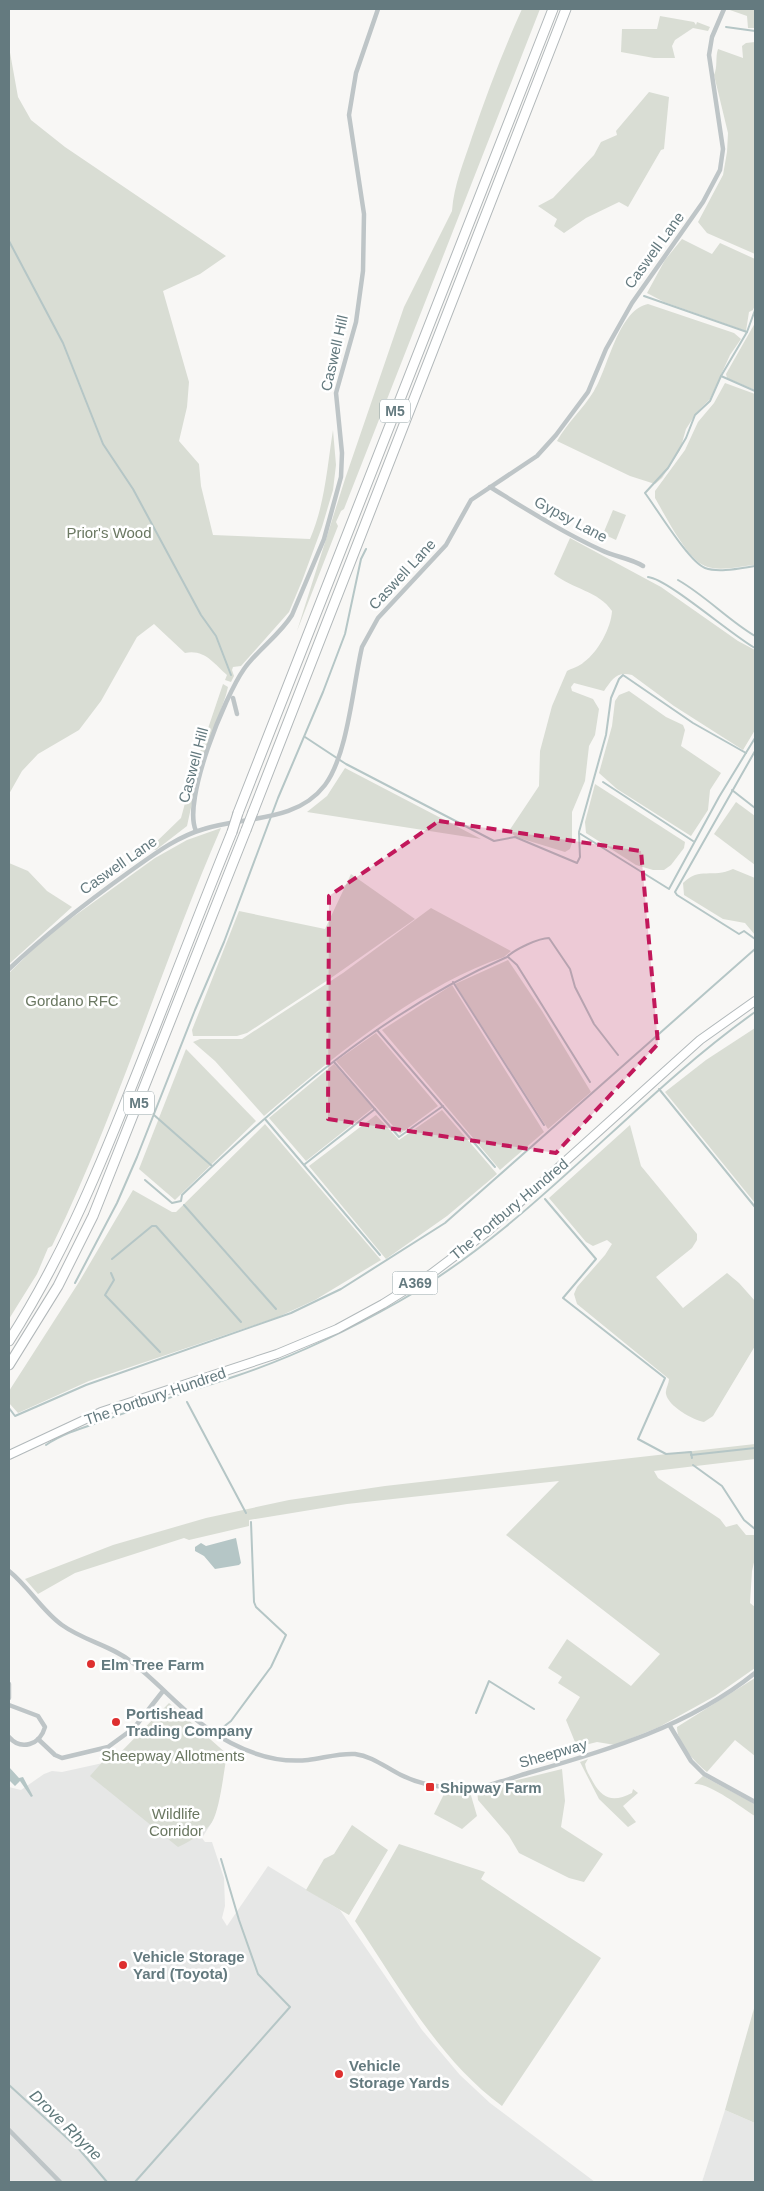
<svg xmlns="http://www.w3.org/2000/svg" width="764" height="2191" font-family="Arial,sans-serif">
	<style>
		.built { fill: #e6e7e6 }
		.green { fill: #d9ddd4 }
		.water { fill: #b5c6c6 }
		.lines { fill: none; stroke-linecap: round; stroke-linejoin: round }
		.stream { stroke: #b5c6c6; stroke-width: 2 }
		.primary-casing { stroke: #b2b9bb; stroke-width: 10 }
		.highway-casing { stroke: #b2b8ba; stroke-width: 11 }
		.street { stroke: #bec5c7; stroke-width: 4.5 }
		.primary { stroke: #fff; stroke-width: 8 }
		.highway { stroke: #fff; stroke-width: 9 }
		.highway-bridge-casing { stroke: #b2b8ba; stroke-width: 11; stroke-linecap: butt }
		.highway-bridge { stroke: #fff; stroke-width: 9 }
		.marked { fill: #c2185b; fill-opacity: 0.2; stroke: #c2185b; stroke-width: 4; stroke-dasharray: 10 6; stroke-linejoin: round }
		.poi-dot { fill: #de2f2f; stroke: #fff; stroke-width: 2 }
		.labels { text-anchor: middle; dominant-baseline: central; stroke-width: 5; stroke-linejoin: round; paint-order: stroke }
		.shield { fill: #fff; stroke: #92a2a5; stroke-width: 1 }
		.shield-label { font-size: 14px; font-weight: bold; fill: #647a7f }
		.street-label { font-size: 15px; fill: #647a7f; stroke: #fff }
		.park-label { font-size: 15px; fill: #6b7862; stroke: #fff }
		.poi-label { font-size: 15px; font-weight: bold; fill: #647a7f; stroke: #fff; text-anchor: start }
		.water-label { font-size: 16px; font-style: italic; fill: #5e787a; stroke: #fff }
	</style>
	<rect width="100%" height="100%" fill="#f8f7f5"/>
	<g class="built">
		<path d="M112 1761 212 1822 202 1838 205 1842H212L224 1878 225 1906 222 1918 227 1926 268 1866 340 1910 422 2030 460 2075 490 2103 595 2182H9V1787L21 1790 44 1774 52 1771 62 1772Z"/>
		<path d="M725 2110 755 2123V2182H702Z"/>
	</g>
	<g class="green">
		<path d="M522 9H540L344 509 341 511 336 522 338 526 297 631 345 479 404 307 452 211C454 184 464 162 472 137 487 93 503 51 522 9Z"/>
		<path d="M727 9H755V28H748L747 16Z"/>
		<path d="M660 16 694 22 696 25 697 22 710 27 708 31 693 28 675 40 672 46 675 58H654L621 52 622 29H657Z"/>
		<path d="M755 42V254L707 233 698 222 723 175 727 152 728 133 714 75C718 66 715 58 718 49L743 58 742 46 746 43Z"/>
		<path d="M9 47 18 97 31 120 65 147 226 256 200 274 163 291 189 382 187 407 179 441 199 464 201 486 213 535 310 539C325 504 327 468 333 430L336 465 333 490 322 527 302 581 289 612 241 666 233 667 232 670 234 676 231 682 225 680 227 675C214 664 205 649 185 653L154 624 137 637 101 701 79 730 38 754 22 771 9 794Z"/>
		<path d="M649 92 669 97 664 149 661 150 628 207 619 202 586 218 564 233 554 226 557 219 538 206 553 198 594 155 601 142 617 135 616 131Z"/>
		<path d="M682 239 712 254 720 243 755 259V305L753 310 749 312 746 331 664 302 647 293 665 260Z"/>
		<path d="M648 304 734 333 741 339 730 355 710 399 697 412 686 429 680 450 662 478 655 484 630 476 557 441C567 423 583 409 594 391 608 369 618 310 648 304Z"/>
		<path d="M755 323V390L727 378 726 374Z"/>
		<path d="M725 383 755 394V565C741 566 719 572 705 566 687 559 665 515 655 498V491L685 450 698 422 714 403Z"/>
		<path d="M613 510 626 515 616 540 603 534Z"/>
		<path d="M570 538 661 587 738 641 755 650V730L743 750 674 706 632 675C616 671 612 680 604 691L574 683 571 687 572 691 593 699 599 709 595 735 589 746 585 781 572 812V843L570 849 565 852 516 837 509 831 539 786 540 751 552 706 567 671C572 668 579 667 584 662 598 652 611 628 612 611 599 591 572 589 554 574Z"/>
		<path d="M223 684 228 687 226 695 197 780 187 826 156 850 150 848 181 818 194 770Z"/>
		<path d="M629 691 666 717 683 725 685 730 681 746 721 773 710 790 708 810 691 836 617 789 599 773 612 726 615 701 619 695Z"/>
		<path d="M345 768 481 839 307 812 327 796Z"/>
		<path d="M595 784 685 842 684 848 671 865 664 870H653L636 865 586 833 585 822Z"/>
		<path d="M736 802 755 816V865L714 834Z"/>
		<path d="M221 828C161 966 118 1111 52 1246L48 1248 37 1274 9 1319V973L48 935 155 858 187 840Z"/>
		<path d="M9 863 28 871 47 891 72 907 9 964Z"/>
		<path d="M733 869 755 878V935L745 923 723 919 684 895 683 883C700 866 712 879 733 869Z"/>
		<path d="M351 874 415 919 331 978 247 1033 237 1036H193L192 1030 239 911 325 929Z"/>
		<path d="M431 908 511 951 504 957C418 986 332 1058 264 1116L215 1061 193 1042 200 1039H242L343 973Z"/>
		<path d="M508 960 542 1011 591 1092 548 1129 455 984Z"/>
		<path d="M452 985 544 1132 500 1170 382 1030Z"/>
		<path d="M755 1028V1203L665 1092 706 1060Z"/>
		<path d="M376 1033 438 1106 400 1134 336 1061Z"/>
		<path d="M186 1049 256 1121 175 1200 139 1169Z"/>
		<path d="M334 1064 373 1108 306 1161 269 1118Z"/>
		<path d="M442 1110 497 1174 447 1216 386 1259 309 1166 376 1115 399 1140Z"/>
		<path d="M265 1124 381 1260 315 1300 278 1317 89 1381 18 1413 9 1403V1391L79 1282 133 1190 172 1212H176Z"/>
		<path d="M630 1125 641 1166 697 1234V1240L692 1248 656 1277 683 1308 727 1273 739 1283 755 1301V1346L713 1416 704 1422C693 1420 668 1406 666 1394 665 1389 669 1384 669 1379L577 1304 574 1294 577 1287 605 1255 612 1244 607 1240 593 1246 586 1242 549 1198Z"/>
		<path d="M755 1444V1459L654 1471 658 1478 720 1519 726 1527 737 1524 746 1535H754L755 1558 752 1571 750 1603 755 1607V1668L715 1696 659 1727 615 1745 597 1742 577 1747 566 1720 580 1697 558 1683 562 1677 548 1668 567 1639 631 1686 660 1654 506 1535 559 1481 347 1504 249 1520V1526L189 1540 184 1538 75 1573 38 1594 25 1579 113 1545 206 1518 289 1500 385 1486Z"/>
		<path d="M755 1678V1756L735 1740 707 1772C695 1762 677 1744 677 1727Z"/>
		<path d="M169 1703 227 1754C224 1770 220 1809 212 1822 205 1833 189 1842 178 1847L90 1776 105 1759 116 1757Z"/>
		<path d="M588 1759 585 1764C586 1771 590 1776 593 1782 603 1800 614 1802 632 1793L633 1789 638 1793 623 1806 636 1822 628 1827 599 1799 580 1762Z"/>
		<path d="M562 1769 565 1801 561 1827 603 1854 584 1882 569 1878 519 1853 509 1836 478 1800 477 1790Z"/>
		<path d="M703 1776 751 1802 755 1805V1816C742 1808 709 1782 694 1784Z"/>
		<path d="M446 1790 470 1792 477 1816 462 1829 434 1814Z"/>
		<path d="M352 1825 388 1850 349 1915 306 1890 324 1859 334 1854Z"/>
		<path d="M399 1844 485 1872 481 1879 601 1958 502 2106C438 2059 399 1986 355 1921Z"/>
		<path d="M755 2005V2123L725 2110Z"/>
	</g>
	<g class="water">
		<path d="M236 1538 241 1563 239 1565 215 1569 204 1556 195 1551V1547L201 1543 206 1546Z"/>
		<path d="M9 1767 19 1778 23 1777 33 1796 31 1797 20 1781 15 1786 9 1780Z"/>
	</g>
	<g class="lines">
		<g class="stream">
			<path d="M726 27 755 31"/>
			<path d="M9 241 63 343 103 444 133 489 201 615 216 636 231 675"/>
			<path d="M644 296 747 332"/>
			<path d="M755 310 747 332 721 376 710 401 695 415 686 438 668 468 645 493C657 509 689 562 705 568 719 573 741 568 755 566"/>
			<path d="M721 376 755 391"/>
			<path d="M648 577C668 579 730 634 755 648"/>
			<path d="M678 580C706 596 728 620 755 636"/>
			<path d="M305 737 346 764 494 841 515 837 577 863 580 857 579 833 669 889 719 797 755 738"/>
			<path d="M603 782 693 841"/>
			<path d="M732 790 755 808"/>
			<path d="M579 832 606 735 611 698 619 679 623 675 693 723 746 753"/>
			<path d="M755 939 744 931 739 934 677 895 675 892 755 751"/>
			<path d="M508 957 517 965 590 1082"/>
			<path d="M453 982 544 1125"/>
			<path d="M377 1030 495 1167"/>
			<path d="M334 1062 399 1137 443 1106"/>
			<path d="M659 1089 755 1207"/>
			<path d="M154 1115 212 1166"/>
			<path d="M265 1119 380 1255"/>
			<path d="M305 1164 375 1109"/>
			<path d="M145 1180 172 1203 181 1201 182 1195C280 1101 382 1011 507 957 515 949 539 938 549 938L570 969 575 987 594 1024 618 1055"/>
			<path d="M545 1199 596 1259 563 1298 665 1378 638 1439 666 1454 691 1452 692 1458"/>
			<path d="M184 1205 276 1309"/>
			<path d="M112 1259 152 1226H156L241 1322"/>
			<path d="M111 1273 114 1280 105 1295 160 1352"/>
			<path d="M75 1283 117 1203 137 1157 195 1010 224 942 278 798 323 692 345 634 361 559 366 549"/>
			<path d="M187 1402 246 1513"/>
			<path d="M9 1408 15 1416 86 1385 291 1313 341 1289 445 1223 755 949"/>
			<path d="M46 1445C62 1434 82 1428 100 1422 145 1405 191 1391 236 1376 293 1357 347 1331 398 1302 532 1226 630 1101 755 1012"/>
			<path d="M691 1455 755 1448"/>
			<path d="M693 1465 722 1486 744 1520 755 1529"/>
			<path d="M476 1713 489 1681 534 1709"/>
			<path d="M222 1728 231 1721 271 1667 286 1635 256 1607 254 1602 251 1522"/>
			<path d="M9 2085 79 2149 107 2182"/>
			<path d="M135 2182 290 2007 258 1974 239 1920 221 1859"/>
		</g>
		<defs>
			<path id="primary" d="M9 1455 101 1412 277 1354 337 1329 383 1304 431 1274 488 1231 700 1040 755 1001"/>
			<g id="highway">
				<path d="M253 812 566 9"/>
				<path d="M238 813 553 9"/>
				<path d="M9 1341C59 1263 95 1179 129 1093 164 1006 197 918 232 832"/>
				<path d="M9 1365 58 1286 93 1216 246 830"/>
			</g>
		</defs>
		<use href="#primary" class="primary-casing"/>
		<use href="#highway" class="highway-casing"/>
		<g class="street">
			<path d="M490 487C526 509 562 532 601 550 615 557 630 558 643 566"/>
			<path d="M233 698 237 714"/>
			<path d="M196 831C182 801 225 696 244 669 258 649 279 636 292 615L324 539 341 477 342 453 336 393 356 322 363 271 364 214 349 115 356 73 378 9"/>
			<path d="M9 969C47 933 87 902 129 872 153 855 176 837 204 829 245 816 296 823 325 785 348 754 353 685 362 647L378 618 446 545 471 500 537 456 556 435 588 392 606 349 632 303 703 202 720 170 723 149 709 55 712 37 724 9"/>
			<path d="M9 1571C29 1587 42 1611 62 1625 84 1641 113 1646 133 1663 167 1690 192 1723 231 1743 256 1756 280 1763 308 1760 324 1758 339 1753 355 1754 372 1756 385 1767 401 1775 417 1783 436 1787 454 1788 478 1791 505 1780 528 1773 609 1750 689 1726 755 1673"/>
			<path d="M9 1684V1698"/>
			<path d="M9 1705 38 1716 45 1727C40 1745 21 1751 9 1737"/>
			<path d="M670 1726 691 1761 704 1774 755 1802"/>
			<path d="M38 1739 55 1755 62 1758 108 1747 134 1728 163 1691"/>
			<path d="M9 2130 60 2182"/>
		</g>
		<use href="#primary" class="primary"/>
		<use href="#highway" class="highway"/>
		<defs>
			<g id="highway-bridge">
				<path d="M246 830 253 812"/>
				<path d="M232 832 238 813"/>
			</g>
		</defs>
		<use href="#highway-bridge" class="highway-bridge-casing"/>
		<use href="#highway-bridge" class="highway-bridge"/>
	</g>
	<path class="marked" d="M439 821 641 851 658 1044 556 1153 328 1119 329 896Z"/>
	<g class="poi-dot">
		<circle cx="91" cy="1664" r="5"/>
		<circle cx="116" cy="1722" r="5"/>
		<rect x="425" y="1782" width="10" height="10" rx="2.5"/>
		<circle cx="123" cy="1965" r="5"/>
		<circle cx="339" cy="2074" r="5"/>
	</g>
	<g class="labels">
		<g class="shield">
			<rect x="380" y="399.5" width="30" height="23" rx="4"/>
			<rect x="124" y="1091.5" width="30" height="23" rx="4"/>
			<rect x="392.5" y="1271.5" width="45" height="23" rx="4"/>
		</g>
		<g class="shield-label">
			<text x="395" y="411">M5</text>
			<text x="139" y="1103">M5</text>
			<text x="415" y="1283">A369</text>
		</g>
		<g class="street-label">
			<text transform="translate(654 250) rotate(-54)">Caswell Lane</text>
			<text transform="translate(334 353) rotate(-77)">Caswell Hill</text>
			<text transform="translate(571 519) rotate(28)">Gypsy Lane</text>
			<text transform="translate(402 574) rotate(-47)">Caswell Lane</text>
			<text transform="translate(193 765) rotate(-75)">Caswell Hill</text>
			<text transform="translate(118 865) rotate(-35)">Caswell Lane</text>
			<text transform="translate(509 1209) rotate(-40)">The Portbury Hundred</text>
			<text transform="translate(155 1396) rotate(-19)">The Portbury Hundred</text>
			<text transform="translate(553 1753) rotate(-16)">Sheepway</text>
		</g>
		<g class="park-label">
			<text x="109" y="532">Prior's Wood</text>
			<text x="72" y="1000">Gordano RFC</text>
			<text x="173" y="1755">Sheepway Allotments</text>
			<text x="176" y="1813">Wildlife<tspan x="176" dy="17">Corridor</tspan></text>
		</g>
		<g class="poi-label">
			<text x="101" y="1664">Elm Tree Farm</text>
			<text x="126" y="1713">Portishead<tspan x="126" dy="17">Trading Company</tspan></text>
			<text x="440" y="1787">Shipway Farm</text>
			<text x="133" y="1956">Vehicle Storage<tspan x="133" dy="17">Yard (Toyota)</tspan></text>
			<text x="349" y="2065">Vehicle<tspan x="349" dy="17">Storage Yards</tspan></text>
		</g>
		<g class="water-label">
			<text transform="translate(66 2125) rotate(44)">Drove Rhyne</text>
		</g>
	</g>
	<rect width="764" height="2191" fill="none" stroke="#647a7f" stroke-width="20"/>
</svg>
